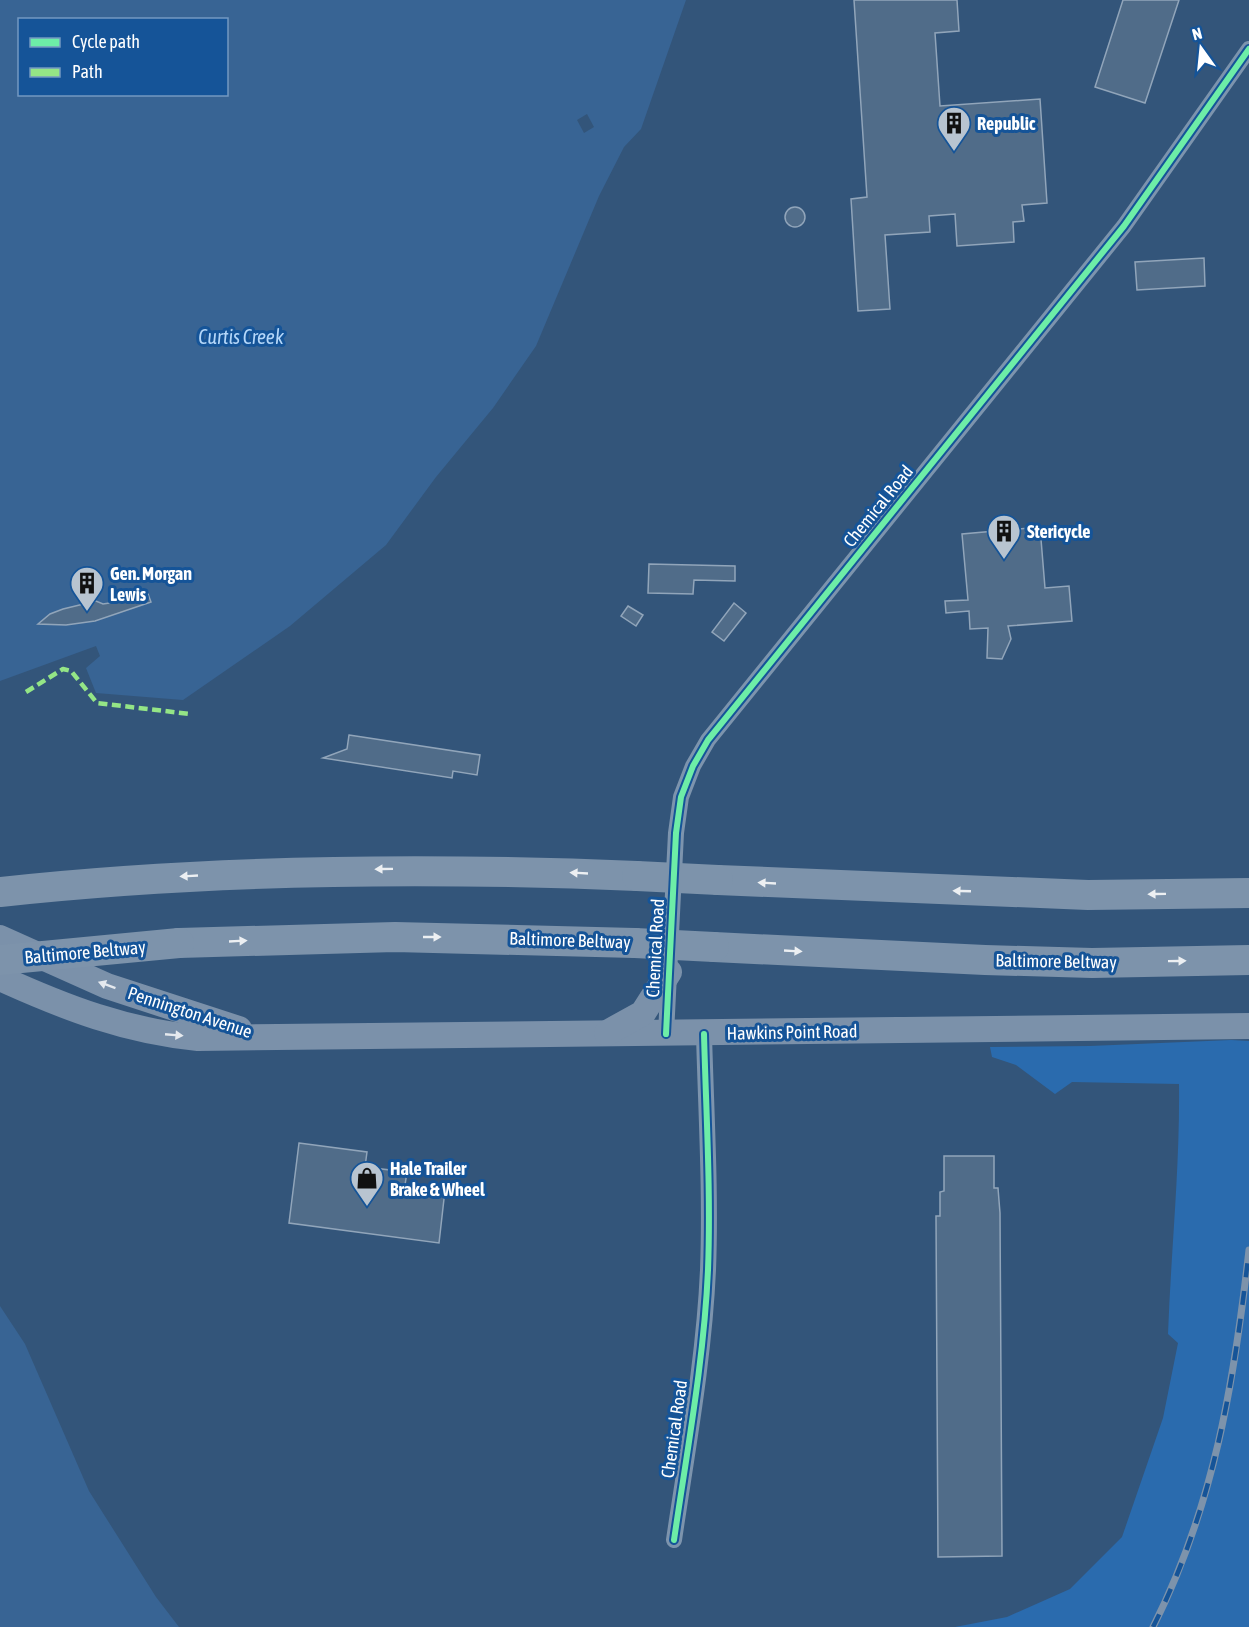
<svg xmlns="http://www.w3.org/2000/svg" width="1249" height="1627" font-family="'Asap Condensed',sans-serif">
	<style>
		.green { fill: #2a6bae }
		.water { fill: #386494; fill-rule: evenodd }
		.pier { fill: #33557a }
		.building { fill: #506c89; stroke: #91a5ba; stroke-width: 1.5 }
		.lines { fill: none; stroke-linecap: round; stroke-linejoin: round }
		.minor { stroke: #7d94ad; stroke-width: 16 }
		.primary { stroke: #7b91aa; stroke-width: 26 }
		.motorway { stroke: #7d93ab; stroke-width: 30 }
		.rail-casing { stroke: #7d93ab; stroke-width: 7 }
		.rail { stroke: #155498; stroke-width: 4.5; stroke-dasharray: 14; stroke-linecap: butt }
		.motorway-bridge { stroke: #7d93ab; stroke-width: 30 }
		.quiet { stroke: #94e586; stroke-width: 4.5; stroke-dasharray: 9 4.5; stroke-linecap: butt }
		.cycleway-casing { stroke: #155498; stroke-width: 10 }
		.cycleway { stroke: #6deda7; stroke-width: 6 }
		.oneway { fill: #eceff2 }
		.oneway2 { fill: #e5e9ee }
		.labels { text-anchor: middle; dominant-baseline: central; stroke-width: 6; stroke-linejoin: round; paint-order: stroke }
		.poi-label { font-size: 18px; font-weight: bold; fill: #fff; stroke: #155498; text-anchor: start }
		.street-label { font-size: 18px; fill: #fff; stroke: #155498 }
		.water-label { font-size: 20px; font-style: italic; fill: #b5d7f9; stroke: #155498 }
	</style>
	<rect width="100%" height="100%" fill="#33557a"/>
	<path class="green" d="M1231 1040 1249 1041V1627H955L1007 1617 1070 1589 1122 1537 1163 1418 1178 1343 1168 1334C1171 1251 1180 1168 1179 1084L1072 1082 1055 1094 1016 1065 992 1057 990 1047 1090 1046Z"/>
	<g class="water">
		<path d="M0 0H686L641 129 624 147 599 196 536 346 493 408 436 477 386 545 290 626 183 700 96 693 86 668 100 656 96 646 0 681ZM20 20H226V94H20Z"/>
		<path d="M0 1306 25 1344 89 1491 156 1597 179 1627H0Z"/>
	</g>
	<path class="pier" d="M587 114 594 127 584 133 577 120Z"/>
	<g class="building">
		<path d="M854 0H957L959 31 935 33 940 106 1040 99 1047 203 1022 205 1024 221 1013 222 1014 242 957 246 955 214 929 216 930 232 885 235 890 309 858 311 851 199 867 197Z"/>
		<path d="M1123 0H1179L1145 103 1095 87Z"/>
		<circle cx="795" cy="217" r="10"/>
		<path d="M1204 258 1205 286 1137 290 1135 262Z"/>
		<path d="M1040 527 1045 588 1069 586 1072 621 1008 626 1011 639 1002 659 987 658 988 628 970 629 969 611 946 613 945 601 968 600 962 534Z"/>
		<path d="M649 564 735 566V581L694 580 693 594 648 593Z"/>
		<path d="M148 594 151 602 95 621 66 625 38 624 50 614 63 609 96 601 103 604 116 602Z"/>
		<path d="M734 603 746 613 724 641 712 632Z"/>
		<path d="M628 606 643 615 636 626 621 616Z"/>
		<path d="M349 735 480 755 477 775 453 771 452 778 323 758 347 749Z"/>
		<path d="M299 1143 367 1152 365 1167 407 1172 405 1185 445 1190 439 1243 289 1223Z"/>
		<path d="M944 1156H994V1188H998L1000 1213 1002 1556 938 1557 936 1216H940V1192L944 1191Z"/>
	</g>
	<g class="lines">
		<g class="minor">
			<path d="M666 1034 676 833 681 797 693 766 708 740 1124 226 1249 49"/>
			<path d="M674 1540C687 1451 704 1360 708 1270 711 1191 706 1112 704 1034"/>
		</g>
		<g class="primary">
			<path d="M0 938 107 986 239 1029"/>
			<path d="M0 978C66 1008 126 1031 198 1038L1249 1026"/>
			<path d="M607 1033 643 1013 669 972"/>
		</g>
		<g class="motorway">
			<path d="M718 880 1088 895 1249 893"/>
			<path d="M0 892C212 869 424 867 637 876"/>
			<path d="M179 943 395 937 635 943"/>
			<path d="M714 947 985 960 1092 963 1249 960"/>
		</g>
		<defs>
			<path id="rail" d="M1153 1627C1214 1506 1234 1383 1249 1250"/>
		</defs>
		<use href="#rail" class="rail-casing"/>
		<use href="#rail" class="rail"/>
		<g class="motorway-bridge">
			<path d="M637 876 718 880"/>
			<path d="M635 943 714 947"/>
			<path d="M0 960 179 943"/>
		</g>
		<path class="quiet" d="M26 692 63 669 71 671 97 703 190 714"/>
		<defs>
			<g id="cycleway">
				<path d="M666 1034 676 833 681 797 693 766 708 740 1124 226 1249 49"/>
				<path d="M674 1540C687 1451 704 1360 708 1270 711 1191 706 1112 704 1034"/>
			</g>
		</defs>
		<use href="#cycleway" class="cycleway-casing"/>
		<use href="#cycleway" class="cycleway"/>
	</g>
	<defs><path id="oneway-solid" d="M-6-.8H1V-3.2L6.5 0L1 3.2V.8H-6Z" transform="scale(1.5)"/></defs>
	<g class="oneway">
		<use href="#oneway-solid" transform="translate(384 869) rotate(179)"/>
		<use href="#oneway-solid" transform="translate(579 873) rotate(-177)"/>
		<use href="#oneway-solid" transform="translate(189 876) rotate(177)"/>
		<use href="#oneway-solid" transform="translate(767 883) rotate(-177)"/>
		<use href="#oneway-solid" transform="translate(962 891) rotate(-178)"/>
		<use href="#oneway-solid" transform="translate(1157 894) rotate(179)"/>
		<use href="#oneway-solid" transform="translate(432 937)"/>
		<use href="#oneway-solid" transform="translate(238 941) rotate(-3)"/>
		<use href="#oneway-solid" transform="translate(793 951) rotate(3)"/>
		<use href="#oneway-solid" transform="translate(1177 961) rotate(-1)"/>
	</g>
	<g class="oneway2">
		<use href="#oneway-solid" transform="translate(107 985) rotate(-160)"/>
		<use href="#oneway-solid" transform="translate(174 1035) rotate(5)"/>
	</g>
	<defs>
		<symbol id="building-pin" viewBox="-11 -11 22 30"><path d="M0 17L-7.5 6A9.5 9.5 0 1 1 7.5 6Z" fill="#b8c4d0" stroke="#155498"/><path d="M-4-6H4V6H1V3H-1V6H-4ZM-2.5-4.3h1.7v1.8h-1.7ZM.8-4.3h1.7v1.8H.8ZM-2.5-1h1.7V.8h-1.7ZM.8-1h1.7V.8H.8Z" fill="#111"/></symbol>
		<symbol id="shop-pin" viewBox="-11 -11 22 30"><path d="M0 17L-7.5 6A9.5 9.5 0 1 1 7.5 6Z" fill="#b8c4d0" stroke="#155498"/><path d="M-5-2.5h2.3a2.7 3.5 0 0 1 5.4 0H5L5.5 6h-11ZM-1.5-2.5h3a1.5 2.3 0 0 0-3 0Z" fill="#111"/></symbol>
	</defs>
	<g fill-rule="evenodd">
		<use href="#building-pin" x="935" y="104" width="38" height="52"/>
		<use href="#building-pin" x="985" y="512" width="38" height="52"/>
		<use href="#building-pin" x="68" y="564" width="38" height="52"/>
		<use href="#shop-pin" x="348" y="1159" width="38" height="52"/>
	</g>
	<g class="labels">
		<g class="poi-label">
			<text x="977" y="123">Republic</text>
			<text x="1027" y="531">Stericycle</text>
			<text x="110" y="573">Gen. Morgan<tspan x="110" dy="21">Lewis</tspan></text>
			<text x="390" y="1168">Hale Trailer<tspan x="390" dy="21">Brake &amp; Wheel</tspan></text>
		</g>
		<g class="street-label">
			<text transform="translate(878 506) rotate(-51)">Chemical Road</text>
			<text transform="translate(570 940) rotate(2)">Baltimore Beltway</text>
			<text transform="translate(655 948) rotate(-87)">Chemical Road</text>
			<text transform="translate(85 952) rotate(-5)">Baltimore Beltway</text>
			<text transform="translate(1056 961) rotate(1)">Baltimore Beltway</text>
			<text transform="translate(190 1012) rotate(18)">Pennington Avenue</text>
			<text transform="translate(792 1032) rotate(-1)">Hawkins Point Road</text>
			<text transform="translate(674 1429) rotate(-82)">Chemical Road</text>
		</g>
		<g class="water-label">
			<text x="241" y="336">Curtis Creek</text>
		</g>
	</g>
	<rect x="18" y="18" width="210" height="78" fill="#155498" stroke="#7398c1" stroke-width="1.5"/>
	<rect x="30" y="38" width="30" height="9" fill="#6deda7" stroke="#7398c1" stroke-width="1.5"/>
	<text x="72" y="48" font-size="18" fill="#ffffff">Cycle path</text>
	<rect x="30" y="68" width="30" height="9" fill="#94e586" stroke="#7398c1" stroke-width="1.5"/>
	<text x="72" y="78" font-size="18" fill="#ffffff">Path</text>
	<g transform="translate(1201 48) rotate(345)" stroke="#155498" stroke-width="4.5" paint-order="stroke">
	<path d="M0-4.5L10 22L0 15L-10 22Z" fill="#ffffff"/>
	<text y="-9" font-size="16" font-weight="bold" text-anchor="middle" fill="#ffffff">N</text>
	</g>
</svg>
